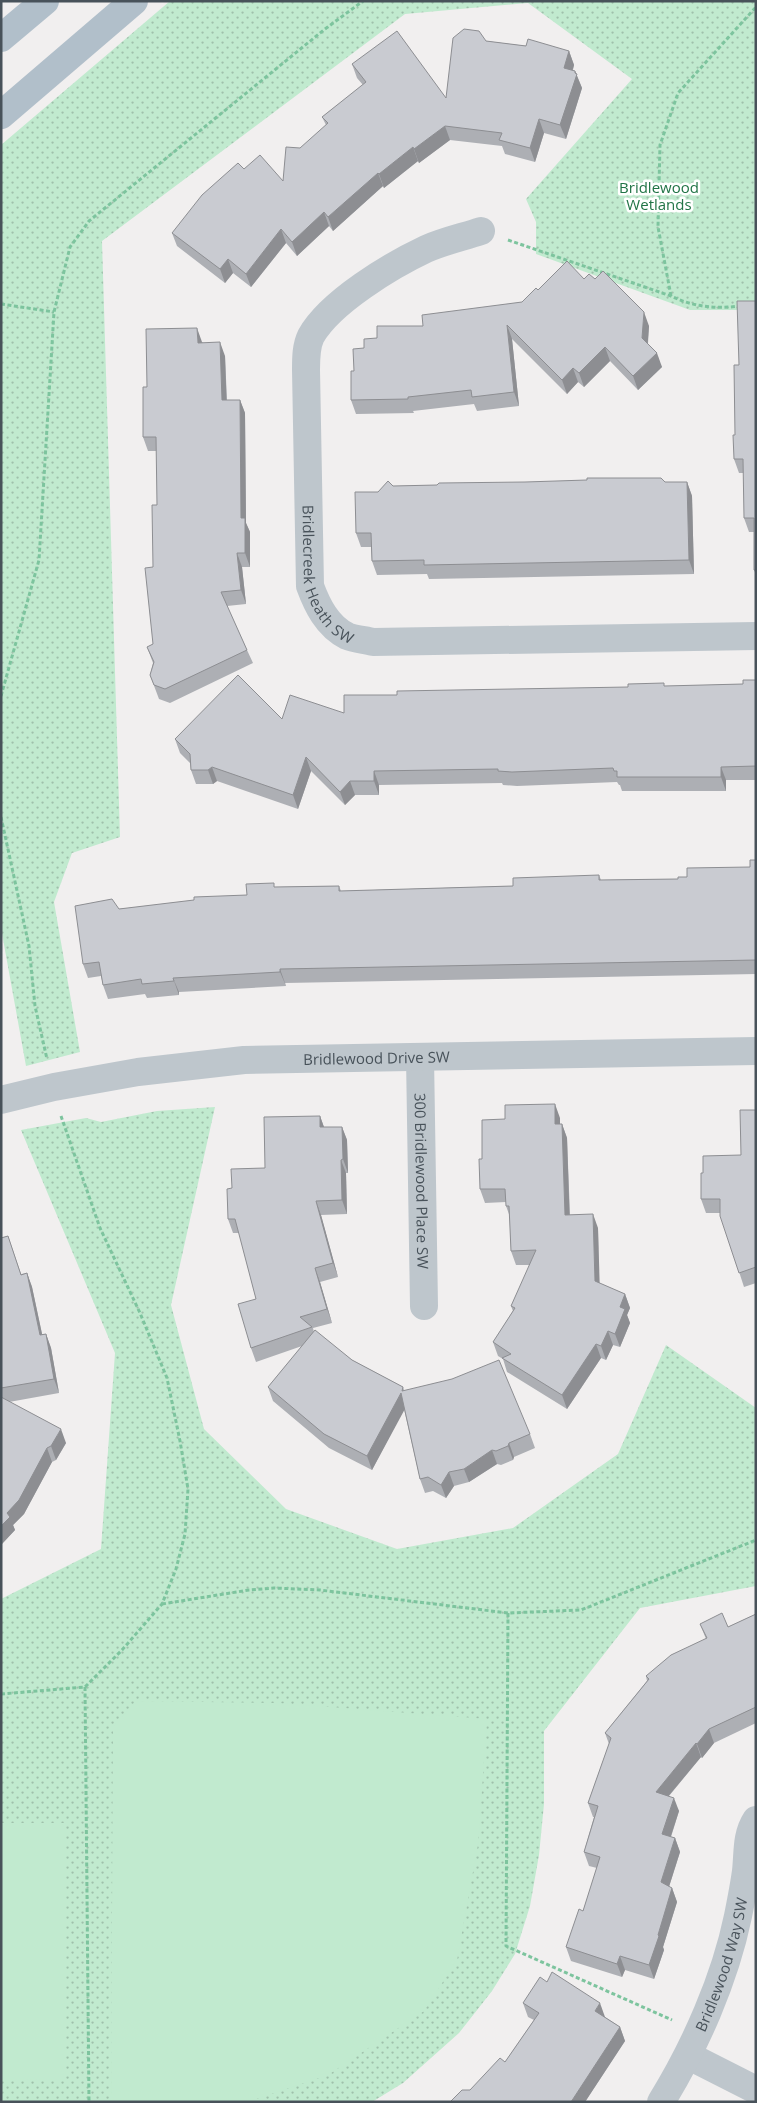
<svg xmlns="http://www.w3.org/2000/svg" width="757" height="2103" font-family="'Open Sans',sans-serif">
	<style>
		.park { fill: url(#park-dots) }
		.pitch { fill: #c1eacf }
		.lines { fill: none; stroke-linecap: round; stroke-linejoin: round }
		.path { stroke: #7dc49e; stroke-width: 3; stroke-dasharray: 4 2.5; stroke-linecap: butt }
		.minor { stroke: #bec6cc; stroke-width: 28 }
		.major { stroke: #b1bfca; stroke-width: 28 }
		.wall { fill: #adafb4 }
		.shaded-wall { fill: #8d8e92 }
		.building { fill: #c9cbd1; stroke: #8d8e92 }
		.labels { text-anchor: middle; dominant-baseline: central; stroke-width: 5; stroke-linejoin: round; paint-order: stroke }
		.park-label { font-size: 15px; fill: #217446; stroke: #fff }
		.street-label { font-size: 15px; fill: #48525a; stroke: #fff }
	</style>
	<defs>
		<pattern id="park-dots" width="8" height="8" patternUnits="userSpaceOnUse" patternTransform="scale(1.25)"><rect width="8" height="8" fill="#c1eacf"/><path d="M2 2h.1M6 6h.1" fill="none" stroke="#9fc0ab" stroke-width="1.8" stroke-linecap="round"/></pattern>
	</defs>
	<rect width="100%" height="100%" fill="#f1efef"/>
	<g class="park">
		<path d="M170 1H756V310H690L536 254V222L526 199 632 79 528 3 405 14 102 241 120 837 72 853 54 902 80 1052 26 1066 1 928V145Z"/>
		<path d="M215 1107 171 1305 204 1429 286 1509 397 1549 513 1528 618 1454 666 1345 756 1408V1586L640 1608 544 1731V1804L539 1855 530 1906 515 1954 492 1991 459 2033 403 2083 372 2102H1V1599L101 1549 115 1353 21 1130 86 1118 101 1122 157 1111Z"/>
	</g>
	<g class="pitch">
		<path d="M136 1701 278 1703 487 1719 478 1844 457 1960 424 2011 328 2075 247 2102H111L113 1727Z"/>
		<path d="M1 1823H66V2079L1 2080Z"/>
	</g>
	<g class="lines">
		<g class="path">
			<path d="M508 240 671 296C693 307 716 309 740 306"/>
			<path d="M671 296 658 227 660 145 678 93 756 7"/>
			<path d="M1 304 54 312"/>
			<path d="M1 696 39 560 54 312 70 247 89 221 325 29 363 1"/>
			<path d="M1 817 29 946 35 1006 47 1059"/>
			<path d="M162 1604 249 1590 274 1588 320 1590 508 1613 581 1610 756 1540"/>
			<path d="M508 1613 506 1946 672 2020"/>
			<path d="M85 1687 89 2102"/>
			<path d="M1 1694 85 1687 122 1650 162 1604 176 1569 185 1534 188 1489 180 1441 167 1378 140 1313 100 1228 61 1116"/>
		</g>
		<g class="minor">
			<path id="s1" d="M481 231C463 237 444 241 426 249 392 265 330 302 311 336 306 346 306 358 306 370L310 586C317 605 327 626 347 636 354 639 365 640 373 642L756 636"/>
			<path id="s2" d="M420 1057 424 1306"/>
			<path id="s3" d="M1 1100 54 1087 138 1072 244 1060 756 1051"/>
			<path d="M689 2056 756 2090"/>
			<path id="s4" d="M661 2102C695 2047 725 1979 738 1916 741 1901 744 1886 746 1871 748 1854 746 1835 756 1820"/>
		</g>
		<g class="major">
			<path d="M1 38 45 1"/>
			<path d="M1 115 134 1"/>
		</g>
	</g>
	<g class="wall">
		<path d="M486 41 569 51 574 65 573 70 575 71 582 88 566 139 544 133 535 162 505 154 502 146 450 140 419 163 418 161 384 188 383 186 333 231 329 226 297 256 286 243 251 287 233 273 225 283 177 246 172 233 244 169 283 181 326 125 322 117 363 85 357 78 352 64 446 98Z"/>
		<path d="M584 279 649 326 648 344 662 367 638 390 610 361 584 387 578 382 567 394 512 339 519 406 477 411 474 404 413 411 414 413 356 414 351 400 354 371 364 348 377 338 423 326 522 302 538 290Z"/>
		<path d="M756 301V575L754 570V532H749L744 518V473H739L734 459 739 365Z"/>
		<path d="M202 342 225 356 227 400H240L245 413 246 523 250 532V567H242L246 604 227 606 247 650 253 663 170 703 159 699 150 675 153 663 147 647 153 644V567L157 505V451H148L143 437 147 387Z"/>
		<path d="M687 482 692 496 694 574 429 579 427 574 377 575 372 561 371 547H361L356 533 378 492 393 486Z"/>
		<path d="M756 680V780H726V791H622L620 785H619L617 782 517 786 503 785 502 783 379 785V795H355L345 805 311 771 298 809 217 781 213 784H196L191 770 190 763 180 753 175 739 282 719 344 713 397 695 743 684Z"/>
		<path d="M756 860V974L285 983 286 986 179 992V995L147 998 145 994 108 999 103 985 101 976 88 978 83 964 119 909 247 895 275 887 339 886 341 891 513 886 599 875 601 880 678 879 687 877 750 867Z"/>
		<path d="M756 1110V1283L744 1287 720 1213H706L701 1199 703 1173 741 1155Z"/>
		<path d="M320 1116 324 1127H342L347 1140 348 1173H346L347 1214 321 1215 338 1277 320 1282 332 1323 313 1328 314 1332 352 1360 403 1387 404 1390 530 1434 535 1448 514 1457 513 1460 501 1465 497 1464 469 1482 454 1486 446 1498 433 1491 425 1493 420 1479 404 1409 372 1470 329 1448 273 1401 268 1387 302 1346 256 1362 251 1348 256 1299 239 1233H233L228 1219 232 1188 265 1168Z"/>
		<path d="M560 1118V1124H562L567 1138 570 1215 598 1228 599 1283 625 1294 630 1308 627 1315 630 1323 620 1347 613 1345 606 1360 601 1358 567 1409 507 1372 503 1359 498 1356 493 1342 513 1311 511 1306 530 1265H516L511 1251 510 1217 506 1206V1202L485 1203 480 1189 482 1159Z"/>
		<path d="M8 1236 21 1274 27 1273 32 1287 42 1334H46L51 1348 59 1393 9 1402 66 1443 56 1460 52 1462 24 1514 13 1525 15 1530 1 1545V1238Z"/>
		<path d="M756 1614V1723L714 1743 702 1758 701 1757 669 1796 679 1811 671 1837 675 1838 680 1852 669 1887 672 1888 677 1902 663 1947 664 1950 654 1979 625 1970 622 1977 571 1961 566 1947 583 1911 597 1868 589 1866 584 1852 594 1817H593L588 1803 609 1744 605 1733 647 1681 646 1676 706 1639 700 1624 728 1627Z"/>
		<path d="M523 2003 605 2017 620 2027 625 2041 585 2102H450L470 2090 505 2062 534 2020 528 2017Z"/>
	</g>
	<g class="shaded-wall">
		<path d="M569 51 574 65 569 82 564 68Z"/>
		<path d="M575 71 582 88 566 139 560 125Z"/>
		<path d="M539 119 544 133 535 162 530 148Z"/>
		<path d="M445 126 450 140 419 163 414 149Z"/>
		<path d="M413 147 418 161 384 188 379 174Z"/>
		<path d="M378 173 383 186 333 231 328 217Z"/>
		<path d="M324 212 329 226 297 256 292 242Z"/>
		<path d="M281 229 286 243 251 287 246 274Z"/>
		<path d="M228 259 233 273 225 283 220 269Z"/>
		<path d="M644 312 649 326 647 352 642 338Z"/>
		<path d="M507 325 512 339 519 406 514 392Z"/>
		<path d="M197 328 202 342 203 356 198 343Z"/>
		<path d="M220 342 225 356 227 414 222 400Z"/>
		<path d="M605 347 610 361 584 387 579 373Z"/>
		<path d="M657 353 662 367 638 390 633 376Z"/>
		<path d="M573 368 578 382 567 394 562 380Z"/>
		<path d="M240 400 245 413 246 523 250 532V567L245 553 241 518Z"/>
		<path d="M687 482 692 496 694 574 689 560Z"/>
		<path d="M237 553 242 567 246 604 241 590Z"/>
		<path d="M306 757 311 771 298 809 293 795Z"/>
		<path d="M212 767 217 781 213 784 208 770Z"/>
		<path d="M721 767 726 780V791L721 777Z"/>
		<path d="M374 771 379 785V795L374 781Z"/>
		<path d="M350 781 355 795 345 805 340 792Z"/>
		<path d="M280 969 285 983 286 986 280 972Z"/>
		<path d="M173 978 179 992V995L174 981Z"/>
		<path d="M555 1104 560 1118V1138L555 1124Z"/>
		<path d="M320 1116 325 1130 320 1127Z"/>
		<path d="M562 1124 567 1138 570 1229 565 1215Z"/>
		<path d="M342 1127 347 1140 348 1173 343 1159Z"/>
		<path d="M341 1160 346 1173 347 1214 342 1200Z"/>
		<path d="M316 1201 321 1215 338 1277 333 1263Z"/>
		<path d="M593 1214 598 1228 600 1295 595 1281Z"/>
		<path d="M315 1268 320 1282 332 1323 327 1309Z"/>
		<path d="M27 1273 32 1287 45 1348 40 1335Z"/>
		<path d="M625 1294 630 1308 627 1315 630 1323 620 1347 615 1334 620 1307Z"/>
		<path d="M608 1331 613 1345 606 1360 601 1346Z"/>
		<path d="M46 1334 51 1348 59 1393 54 1379Z"/>
		<path d="M596 1344 601 1358 567 1409 562 1395Z"/>
		<path d="M401 1393 406 1407 372 1470 367 1456Z"/>
		<path d="M61 1429 66 1443 56 1460 51 1446Z"/>
		<path d="M509 1443 514 1457 513 1460 508 1446Z"/>
		<path d="M47 1448 52 1462 24 1514 13 1525 15 1530 1 1545V1526L7 1513Z"/>
		<path d="M492 1450 497 1464 469 1482 464 1469Z"/>
		<path d="M449 1472 454 1486 446 1498 441 1485Z"/>
		<path d="M709 1729 714 1743 702 1758 697 1744Z"/>
		<path d="M696 1743 701 1757 661 1805 656 1792Z"/>
		<path d="M674 1798 679 1811 667 1848 662 1834Z"/>
		<path d="M675 1838 680 1852 666 1896 661 1882Z"/>
		<path d="M672 1888 677 1902 663 1947 664 1950 654 1979 649 1965Z"/>
		<path d="M620 1956 625 1970 622 1977 617 1964Z"/>
		<path d="M600 2003 605 2017 600 2025 595 2011Z"/>
		<path d="M620 2027 625 2041 585 2102H571Z"/>
	</g>
	<g class="building">
		<path d="M464 29 479 31 486 41 526 46 528 39 569 51 564 68 575 71V73L577 74 560 125 539 119 530 148 499 140 502 133 445 126 414 149 413 147 379 174 378 173 328 217 324 212 292 242 281 229 246 274 228 259 220 269 172 233 202 195 238 163 244 169 260 155 283 181 286 147 300 148 328 123 322 117 366 82 352 64 397 31 446 98 453 38Z"/>
		<path d="M567 261 584 279 589 274 595 279 603 271 644 312 642 338 657 353 633 376 605 347 579 373 573 368 562 380 507 325 514 392 472 397 471 390 408 397V399L351 400V371H354L353 349 364 348V339L377 338V326H423L422 315 522 302 536 288 538 290Z"/>
		<path d="M737 301H756V570H754V518H744L743 459H734L733 435H735L734 365H739Z"/>
		<path d="M197 328 198 343 220 342 222 400H240L241 518H245V553H237L241 590 221 592 247 650 165 689 154 685 150 675 154 662 147 647 153 644 145 568 153 567 152 505H157L156 437H143V387H147L146 329Z"/>
		<path d="M587 478H661L665 482H687L689 560 424 565V560L372 561 371 533H356L355 492H378L388 481 393 486 437 485 439 483 525 482 587 480Z"/>
		<path d="M238 675 282 719 290 695 344 713V695H397V691L628 687V684L664 683V686L743 684V680H756V766L721 767V777H617V771H614L613 768 512 772 498 771V769L374 771V781H350L340 792 306 757 293 795 212 767 208 770H191L190 754 175 739Z"/>
		<path d="M750 860H756V960L280 969V972L173 978 174 981 142 984 141 979 103 985 99 962 83 964 75 906 112 899 119 909 194 900V897L247 895 246 884 274 883V887L339 886V891L513 886V878L599 875V880L678 879V877H687V868L750 867Z"/>
		<path d="M555 1104V1124H562L565 1215 593 1214 595 1281 625 1294 620 1307 625 1309 615 1334 608 1331 601 1346 596 1344 562 1395 502 1358 511 1354 493 1342 515 1308 511 1306 536 1250 511 1251 509 1206H506L505 1189H480L479 1159H482V1120L505 1119V1105Z"/>
		<path d="M740 1110H756V1267L739 1273 720 1216V1199H701V1173H703V1156L741 1155Z"/>
		<path d="M320 1116V1127H342L343 1159 341 1160 342 1200 316 1201 333 1263 315 1268 327 1309 300 1317 312 1327 251 1348 238 1304 256 1299 235 1219H228L227 1189 232 1188 231 1169 265 1168 264 1117Z"/>
		<path d="M8 1236 21 1275 27 1273 40 1335 46 1334 54 1379 1 1388V1238Z"/>
		<path d="M315 1330 352 1360 403 1387 402 1391 452 1379 499 1360 530 1434 509 1443 508 1446 496 1451 492 1450 464 1469 449 1472 441 1485 428 1477 420 1479 401 1393 367 1456 324 1434 268 1387Z"/>
		<path d="M1 1397 61 1429 51 1446 47 1448 19 1500 7 1513 10 1517 1 1526Z"/>
		<path d="M722 1613 728 1627 756 1614V1707L709 1729 697 1744 696 1743 656 1792 674 1798 662 1834 675 1838 661 1882 672 1888 658 1935 659 1936 649 1965 620 1956 617 1964 566 1947 579 1909 583 1911 600 1857 584 1852 598 1806 588 1803 611 1738 605 1733 649 1679 646 1676 671 1655 707 1638 700 1624Z"/>
		<path d="M552 1972 600 2003 595 2011 620 2027 571 2102H450L462 2090H470L500 2058 505 2062 539 2013 523 2003 540 1977 547 1982Z"/>
	</g>
	<g class="labels">
		<g class="park-label">
			<text x="659" y="187">Bridlewood<tspan x="659" dy="17">Wetlands</tspan></text>
		</g>
		<g class="street-label">
			<text stroke="none"><textPath href="#s1" startOffset="449">Bridlecreek Heath SW</textPath></text>
			<text stroke="none"><textPath href="#s3" startOffset="379">Bridlewood Drive SW</textPath></text>
			<text stroke="none"><textPath href="#s2" startOffset="124">300 Bridlewood Place SW</textPath></text>
			<text stroke="none"><textPath href="#s4" startOffset="151">Bridlewood Way SW</textPath></text>
		</g>
	</g>
	<rect width="757" height="2103" fill="none" stroke="#48525a" stroke-width="5"/>
</svg>
